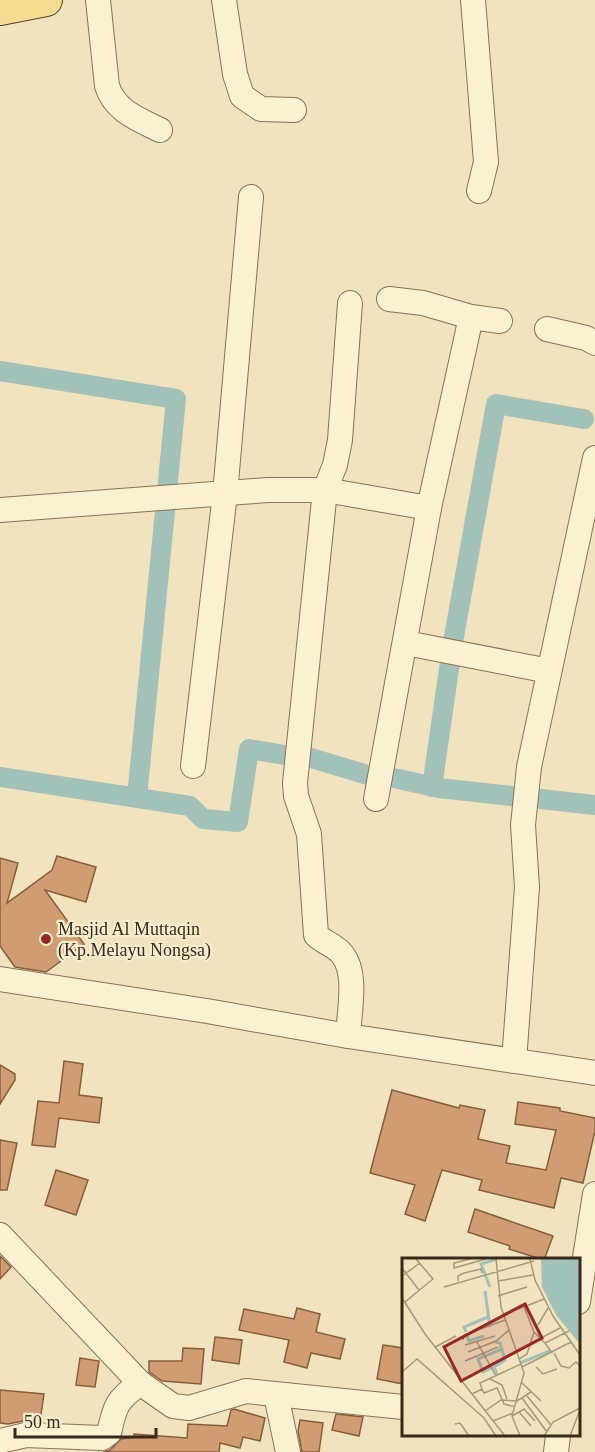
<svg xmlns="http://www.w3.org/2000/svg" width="595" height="1452" font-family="Georgia,serif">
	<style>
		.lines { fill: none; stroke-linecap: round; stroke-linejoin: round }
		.canal { stroke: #a2c1b9; stroke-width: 20 }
		.building { fill: #d09d72; stroke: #895d3b; stroke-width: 1.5 }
		.minor-casing { stroke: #897356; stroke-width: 26 }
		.major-casing { stroke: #56412b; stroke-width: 34 }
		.minor { stroke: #faf0d2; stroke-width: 24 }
		.major { stroke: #f6db93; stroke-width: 32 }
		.poi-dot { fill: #9b2723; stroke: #f7edce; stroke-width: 2 }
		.labels { text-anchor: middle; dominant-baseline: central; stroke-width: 4.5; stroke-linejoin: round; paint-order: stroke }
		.poi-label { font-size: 18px; fill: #382a1b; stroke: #f7edce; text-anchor: start }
		.inset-river { fill: none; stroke: #a2c1b9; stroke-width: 3 }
		.inset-road { fill: none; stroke: #a6997d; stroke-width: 1.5 }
		.view { fill: #9b2723; fill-opacity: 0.15; stroke: #9b2723; stroke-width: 3 }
		.inset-edge { fill: none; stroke: #382a1b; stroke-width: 3 }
	</style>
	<rect width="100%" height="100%" fill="#f0e3be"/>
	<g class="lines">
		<g class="canal">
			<path d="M0 371 176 399 137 797"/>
			<path d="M453 642 496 404 584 419"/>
			<path d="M311 758 371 776"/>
			<path d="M0 777 190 806 203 819 238 822 249 749 285 755"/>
			<path d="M394 778 439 788 511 796"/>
			<path d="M432 787 450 662"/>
			<path d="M541 799 595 805"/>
		</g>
	</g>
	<g class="building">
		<path d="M57 856 96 867 86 902 45 890 84 944 46 972 15 967 0 946V858L18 863 7 903 52 870Z"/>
		<path d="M64 1061 83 1064 79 1095 102 1098 99 1123 59 1118 55 1147 32 1145 38 1101 59 1103Z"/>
		<path d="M0 1065 15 1074V1080L0 1104Z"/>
		<path d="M392 1090 459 1108 460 1105 485 1110 478 1139 510 1146 506 1163 546 1170 556 1130 515 1124 518 1102 560 1108V1111L595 1118V1131L583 1183 561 1178 554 1208 479 1190 482 1180 442 1170 425 1221 405 1214 415 1185 370 1173Z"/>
		<path d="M0 1140 17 1143 7 1190H0Z"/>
		<path d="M56 1170 88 1180 76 1215 45 1205Z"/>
		<path d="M475 1209 553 1236 544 1260 509 1249 510 1246 468 1232Z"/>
		<path d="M0 1256 11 1267 0 1279Z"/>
		<path d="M297 1308 320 1314 316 1332 345 1339 340 1359 311 1353 307 1368 284 1362 289 1340 239 1330 244 1309 294 1319Z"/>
		<path d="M215 1337 242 1340 239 1364 212 1360Z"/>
		<path d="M383 1345 403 1348V1384L377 1379Z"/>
		<path d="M183 1348 204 1349 201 1384 162 1381 149 1372V1361H182Z"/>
		<path d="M80 1358 99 1361 95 1387 76 1385Z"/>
		<path d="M0 1390 44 1394 40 1421H23L8 1424 0 1423Z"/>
		<path d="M234 1409 265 1418 260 1441 243 1437 240 1448 220 1443 219 1452H103L110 1450 121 1439 134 1437V1434L187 1438 188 1424 227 1426 231 1410Z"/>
		<path d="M336 1414 363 1417 359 1436 332 1430Z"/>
		<path d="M300 1420 323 1423 319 1452H302L298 1431Z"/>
	</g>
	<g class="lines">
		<defs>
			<g id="minor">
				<path d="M98 0 107 86C115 111 138 119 160 130"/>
				<path d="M224 0 235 74 242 96 261 109 294 110"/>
				<path d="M473 0 486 162 479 191"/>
				<path d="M389 299 423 303 471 317 500 321"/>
				<path d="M547 329 586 338 595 343"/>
				<path d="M0 510 268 490H325L429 508"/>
				<path d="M406 643 549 671"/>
				<path d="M193 766 225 494 251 197"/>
				<path d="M376 799 429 508 471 317"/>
				<path d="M0 979 207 1011 348 1036 595 1073"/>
				<path d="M348 1036C349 1012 358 973 342 954 336 946 323 942 316 935L309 834 296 796 295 783 325 490 335 465 340 440 350 303"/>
				<path d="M514 1061 527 887 523 825 529 767 595 458"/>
				<path d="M0 1235 140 1383 173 1406 189 1408 246 1391 403 1407"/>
				<path d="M578 1302 595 1194"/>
				<path d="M276 1395 288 1452"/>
				<path d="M0 1441 26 1435 102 1438 109 1433C115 1405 117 1400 140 1383"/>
				<path d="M556 1452 558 1436"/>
			</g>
			<path id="major" d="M0 9 46 0"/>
		</defs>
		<use href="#minor" class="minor-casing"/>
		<use href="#major" class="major-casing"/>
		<use href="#minor" class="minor"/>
		<use href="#major" class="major"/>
	</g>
	<circle class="poi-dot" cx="46" cy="939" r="6"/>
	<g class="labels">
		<g class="poi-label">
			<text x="58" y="929">Masjid Al Muttaqin<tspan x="58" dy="21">(Kp.Melayu Nongsa)</tspan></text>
		</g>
	</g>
	<g transform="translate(402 1258)">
		<rect width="178" height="178" fill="#f0e3be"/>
		<path d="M139 1H178V86L154 57 140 29Z" fill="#a2c1b9"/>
		<path class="inset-river" d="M88 29 79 6 95 1M83 33 88 69M64 74 62 69 86 59M65 78 67 83 82 78M93 84 98 85 103 102 92 109 95 116M118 105 148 93M92 109 81 114 76 101 100 91"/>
		<path class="inset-road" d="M68 1 52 5V10L84 1M94 1 99 49 122 115 110 158 118 178M128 1 133 22 151 58 178 97M0 10 17 32M0 18 18 5M56 23V18L62 15 79 11 80 15M96 23 131 17M42 29 132 3M96 38 125 29M0 40 23 76 103 178M142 41 122 49 132 74 143 85M3 44 31 21 14 1M101 56 122 49M136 67 146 50M139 80 158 70M61 82 62 77 103 62M75 84 94 118M63 87 93 78M33 89 54 78M66 94 94 83 107 72M150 95 143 85 167 73M152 95 159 108 167 110 174 104 178 108M117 101 125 96 132 74M63 103 96 89M120 109 169 84M134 109 141 116 155 111M0 114 15 101 82 160 94 178M88 121 100 127 105 141M120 125 139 143M80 131 82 135 95 130 102 146 113 149M70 136 80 131 78 125 119 106M125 138 149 167M120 140 145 174M83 153 99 142 115 143 129 134M117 154 122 151 133 163M110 158 117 154 129 168M91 163 111 155M53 166 58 165 67 178M142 178 151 164 178 150M168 178 178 152"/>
		<path class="view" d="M123 46 140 80 59 123 42 89Z"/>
		<rect width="178" height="178" class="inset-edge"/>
	</g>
	<path d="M15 1428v9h141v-9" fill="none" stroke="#382a1b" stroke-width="3"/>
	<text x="24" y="1428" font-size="18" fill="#382a1b" stroke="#f7edce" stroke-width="4.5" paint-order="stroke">50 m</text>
</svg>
